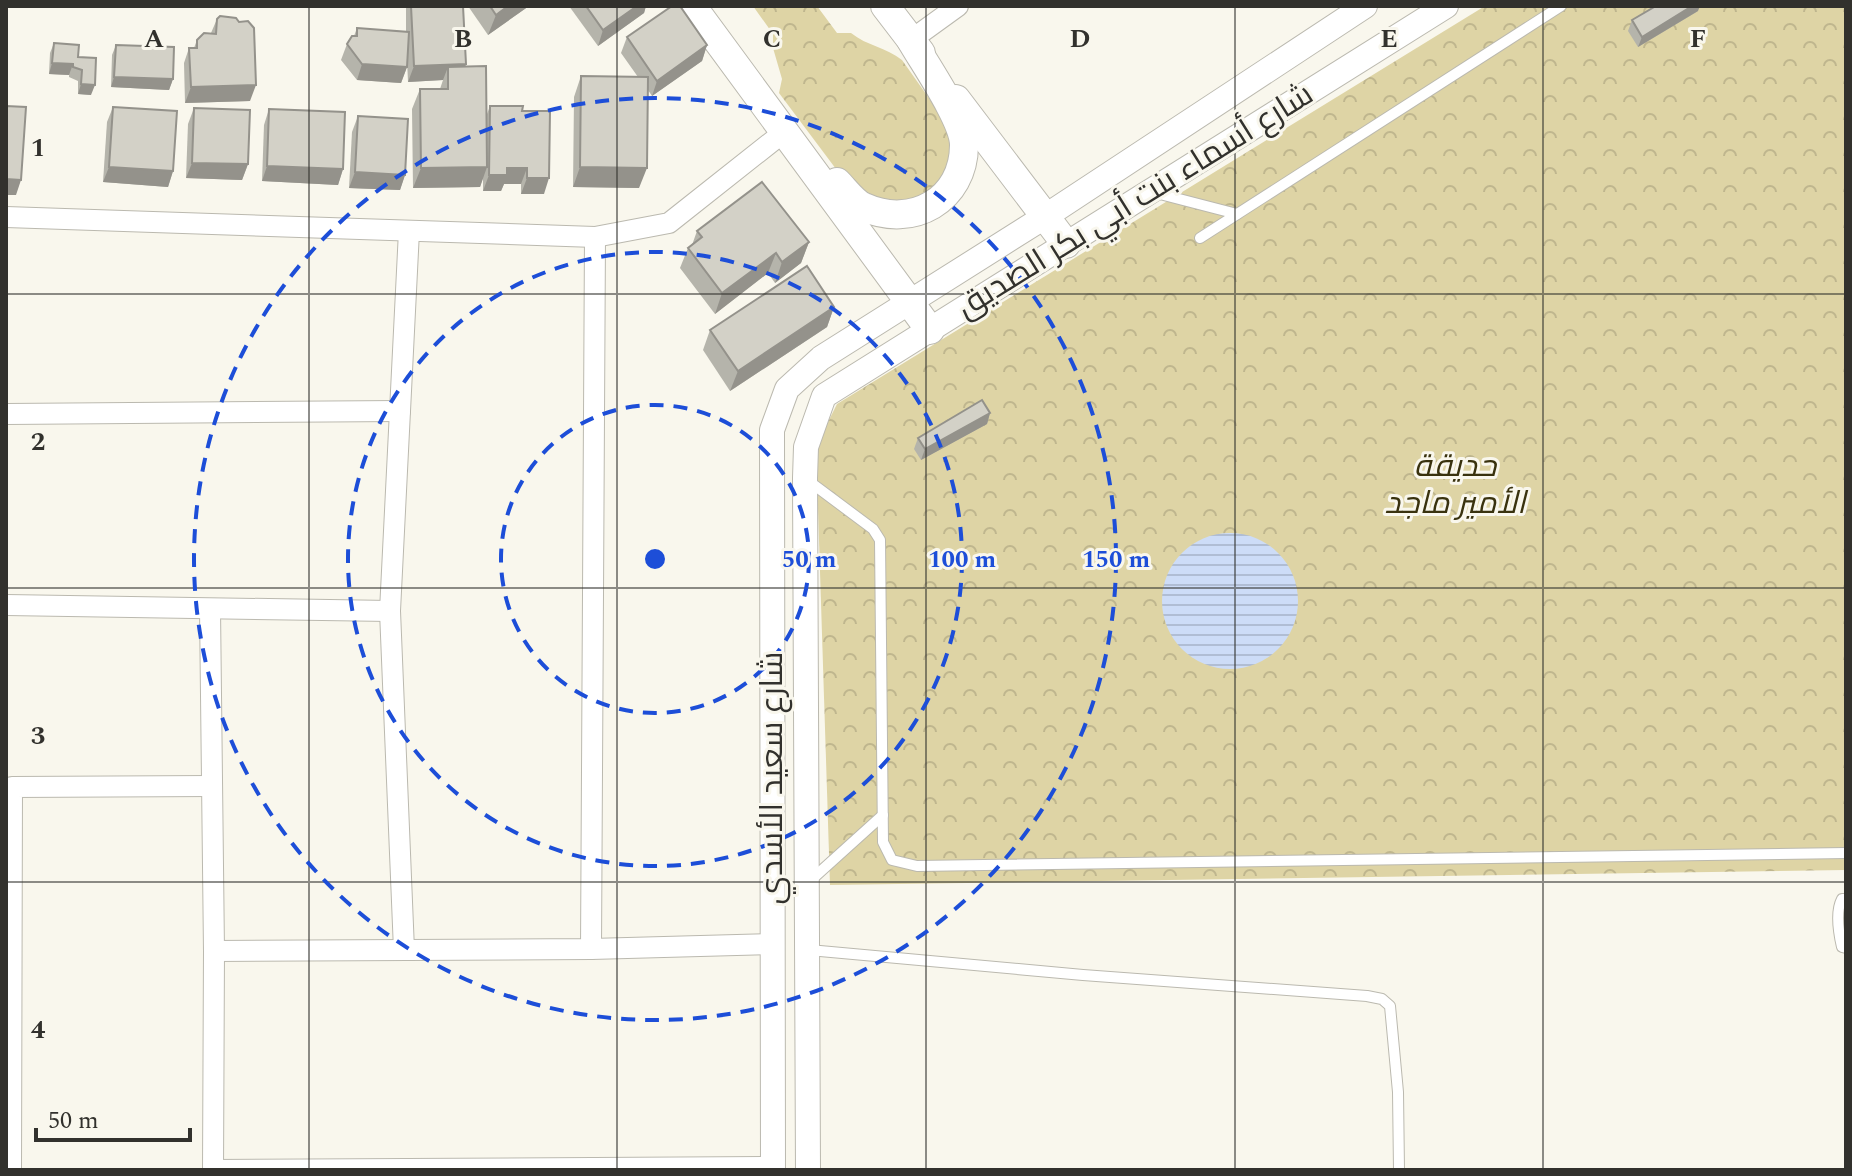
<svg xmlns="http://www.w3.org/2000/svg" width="1852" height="1176" font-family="Spectral,Cairo,serif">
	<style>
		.park { fill: url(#park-crowns) }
		.water { fill: url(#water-rules) }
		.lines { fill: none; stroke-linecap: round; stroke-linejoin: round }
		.service-casing { stroke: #bbb9af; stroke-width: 12 }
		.minor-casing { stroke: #bbb9af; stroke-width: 22 }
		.tertiary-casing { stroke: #bbb9af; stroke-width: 26 }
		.secondary-casing { stroke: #bbb9af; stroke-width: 30 }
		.service { stroke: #fff; stroke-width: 10 }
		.minor { stroke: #fff; stroke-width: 20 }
		.tertiary { stroke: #fff; stroke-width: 24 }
		.secondary { stroke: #fff; stroke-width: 28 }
		.wall { fill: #b5b4ab }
		.shaded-wall { fill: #94928b }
		.building { fill: #d3d1c7; stroke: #94928b; stroke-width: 2 }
		.grid { fill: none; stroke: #32312d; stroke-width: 2; stroke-opacity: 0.55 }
		.ring { fill: none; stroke: #1d4ed8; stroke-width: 4; stroke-dasharray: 14 10 }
		.labels { text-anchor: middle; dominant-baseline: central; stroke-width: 6; stroke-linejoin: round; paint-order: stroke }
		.street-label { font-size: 32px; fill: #32312d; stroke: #f9f7ed }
		.park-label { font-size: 32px; font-style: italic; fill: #39320e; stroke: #f9f7ed }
		.grid-label { font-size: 26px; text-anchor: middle; font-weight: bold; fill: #32312d; stroke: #f9f7ed; stroke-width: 6; stroke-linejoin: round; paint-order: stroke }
		.centre { fill: #1d4ed8; stroke: #f9f7ed; stroke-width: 4 }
		.ring-label { font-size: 24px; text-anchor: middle; font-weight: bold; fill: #1d4ed8; stroke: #f9f7ed; stroke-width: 6; stroke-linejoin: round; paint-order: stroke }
	</style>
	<defs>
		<pattern id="park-crowns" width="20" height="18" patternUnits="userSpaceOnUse" patternTransform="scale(2)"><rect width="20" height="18" fill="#ded4a5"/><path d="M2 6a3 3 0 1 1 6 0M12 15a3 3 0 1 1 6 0" fill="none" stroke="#bfb68e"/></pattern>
		<pattern id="water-rules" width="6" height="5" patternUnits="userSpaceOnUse" patternTransform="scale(2)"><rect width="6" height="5" fill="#cddcf7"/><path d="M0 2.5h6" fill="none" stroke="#b0bdd4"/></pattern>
	</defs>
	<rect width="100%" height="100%" fill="#f9f7ed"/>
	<g class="park">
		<path d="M753 6H817L837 33H851C867 46 886 47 902 60L950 128 956 153 944 187 912 209 860 201 779 93 782 79 773 48V34Z"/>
		<path d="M1485 6H1846V870L830 885 816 446 837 404Z"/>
	</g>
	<circle class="water" cx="1230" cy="601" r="68"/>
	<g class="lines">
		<defs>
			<g id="service">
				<path d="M1156 193 1237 214"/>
				<path d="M1200 238 1561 6"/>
				<path d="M806 479 873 529 880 540 883 842 892 860 917 866 1846 853"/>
				<path d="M811 880 883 815"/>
				<path d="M1846 899H1842C1835 912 1839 934 1842 947L1846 948"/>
				<path d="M809 950 1083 975 1367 996 1382 999 1390 1006 1398 1092 1399 1170"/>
			</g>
			<g id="minor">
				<path d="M911 40 958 6"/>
				<path d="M6 217 595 237 669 223 784 132"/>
				<path d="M6 414 400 411"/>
				<path d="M6 605 390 611"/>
				<path d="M210 609 214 951 213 1170"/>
				<path d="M591 949 595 237"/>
				<path d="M404 950 390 611 409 231"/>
				<path d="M214 951 591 949 772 944"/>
				<path d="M11 1170 12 787 212 786"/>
				<path d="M213 1170 773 1167"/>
			</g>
			<g id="tertiary">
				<path d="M773 1170 772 430 787 389 821 358 1046 216 1365 6"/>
				<path d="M808 1170 805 478 806 447 824 396 1446 6"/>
			</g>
			<g id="secondary">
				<path d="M692 6 930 330"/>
				<path d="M885 6 921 53"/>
				<path d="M956 99 1066 244"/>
				<path d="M837 182C845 190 854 203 864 207 912 229 964 200 964 145 964 120 924 63 911 40"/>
			</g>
		</defs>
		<use href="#service" class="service-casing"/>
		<use href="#minor" class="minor-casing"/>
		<use href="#tertiary" class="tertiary-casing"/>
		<use href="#secondary" class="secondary-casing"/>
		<use href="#service" class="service"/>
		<use href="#minor" class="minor"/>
		<use href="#tertiary" class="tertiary"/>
		<use href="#secondary" class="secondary"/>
	</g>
	<g class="wall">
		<path d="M406 6H463L466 64 465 67 487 114 490 106 522 111 544 194H521V184H504L501 191H483V178L480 187 413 188 412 109 420 89H440L443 80 408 82 407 60V67L401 83 357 80 341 60 347 44 354 36 357 28 406 32Z"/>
		<path d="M468 6H529L488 35Z"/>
		<path d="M569 6H646L644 13 598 46Z"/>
		<path d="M1698 11 1638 47 1628 31 1632 20Z"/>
		<path d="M217 19 250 101 185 103 184 63 189 48H194L197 40 211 33Z"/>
		<path d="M627 37 707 45 702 61 652 96 648 90 639 188 573 187 574 97 581 76 638 77 621 53Z"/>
		<path d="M54 43 78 57 91 95 78 94V81L69 77V75L49 74 50 53Z"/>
		<path d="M116 45 173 79 169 90 111 87 112 55Z"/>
		<path d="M113 107 173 171 168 187 103 182 107 122Z"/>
		<path d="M194 108 248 164 242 180 186 178 188 124Z"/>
		<path d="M269 109 343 169 338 185 262 181 264 125Z"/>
		<path d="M358 116 405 175 400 190 349 188 352 132Z"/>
		<path d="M697 231 809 242 801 263 775 283 768 273 715 314 680 268 688 248 692 245Z"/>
		<path d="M834 307 827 327 730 391 703 350 710 330Z"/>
		<path d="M990 413 987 424 921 460 914 449 918 438Z"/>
	</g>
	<g class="shaded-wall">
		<path d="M508 6H529L488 35 496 15Z"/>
		<path d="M637 6H646L644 13 598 46 603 30Z"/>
		<path d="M1692 6H1700L1698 11 1638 47 1642 37Z"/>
		<path d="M707 45 702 61 652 96 657 81Z"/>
		<path d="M52 63 73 64 69 75 49 74Z"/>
		<path d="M362 64 407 67 401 83 357 80Z"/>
		<path d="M466 64 461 79 448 67 443 80 408 82 414 66Z"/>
		<path d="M114 77 173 79 169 90 111 87Z"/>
		<path d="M81 84 95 85 91 95 78 94Z"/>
		<path d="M256 85 250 101 185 103 191 87Z"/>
		<path d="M192 163 248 164 242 180 186 178Z"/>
		<path d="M267 166 343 169 338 185 262 181Z"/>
		<path d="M109 167 173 171 168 187 103 182Z"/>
		<path d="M487 167 480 187 413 188 421 168Z"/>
		<path d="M580 167 647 168 639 188 573 187Z"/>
		<path d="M507 168H527L521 184H504L501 191H483L489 175Z"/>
		<path d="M355 172 405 175 400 190 349 188Z"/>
		<path d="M527 178H549L544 194H521Z"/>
		<path d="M6 179 21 180 16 195H6Z"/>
		<path d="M809 242 801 263 775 283 782 262Z"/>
		<path d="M776 253 768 273 715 314 722 293Z"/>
		<path d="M834 307 827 327 730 391 738 371Z"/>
		<path d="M990 413 987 424 921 460 925 449Z"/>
	</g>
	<g class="building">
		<path d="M411 6H463L466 64 414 66Z"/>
		<path d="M490 6H508L496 15Z"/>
		<path d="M586 6H637L603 30Z"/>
		<path d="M672 6H680L707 45 657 81 627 37Z"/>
		<path d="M1656 6H1692L1642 37 1632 20Z"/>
		<path d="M220 16 236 18 239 22 248 21 254 28 256 85 191 87 189 48H197V40L204 33 216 34 217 19Z"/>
		<path d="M357 28 409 32 407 67 362 64 347 44 352 36H357Z"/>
		<path d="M54 43 79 45 78 57 96 58 95 85 81 84 82 70 73 67V64L52 63Z"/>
		<path d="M116 45 174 47 173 79 114 77Z"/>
		<path d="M486 66 487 167 421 168 420 89H448V67Z"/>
		<path d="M581 76 648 77 647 168 580 167Z"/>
		<path d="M6 106 26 107 21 180 6 179Z"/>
		<path d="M490 106H523L522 111H550L549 178H527V168H507V175H489Z"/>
		<path d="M113 107 177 111 173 171 109 167Z"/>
		<path d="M194 108 250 110 248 164 192 163Z"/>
		<path d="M269 109 345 112 343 169 267 166Z"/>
		<path d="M358 116 408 119 405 175 355 172Z"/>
		<path d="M762 182 809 242 782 262 776 253 722 293 688 248 702 237 697 231Z"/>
		<path d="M807 266 834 307 738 371 710 330Z"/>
		<path d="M982 400 990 413 925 449 918 438Z"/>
	</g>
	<path class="grid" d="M309 6V1170M617 6V1170M926 6V1170M1235 6V1170M1543 6V1170M6 294H1846M6 588H1846M6 882H1846"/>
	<g class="ring">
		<circle cx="655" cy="559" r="154"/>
		<circle cx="655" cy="559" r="307"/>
		<circle cx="655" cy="559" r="461"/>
	</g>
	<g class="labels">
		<g class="street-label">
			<text transform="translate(1135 201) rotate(-32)">شارع أسماء بنت أبي بكر الصديق</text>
			<text transform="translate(772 778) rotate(-90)">شارع سعيد الأسدي</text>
		</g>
		<g class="park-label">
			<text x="1455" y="466">حديقة<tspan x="1455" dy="37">الأمير ماجد</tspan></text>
		</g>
	</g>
	<g class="grid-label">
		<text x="154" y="47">A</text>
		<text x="463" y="47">B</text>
		<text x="772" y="47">C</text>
		<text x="1080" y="47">D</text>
		<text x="1389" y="47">E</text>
		<text x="1698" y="47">F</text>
		<text x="38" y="156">1</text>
		<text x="38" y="450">2</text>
		<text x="38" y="744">3</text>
		<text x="38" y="1038">4</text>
	</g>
	<circle cx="655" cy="559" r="12" class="centre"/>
	<g class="ring-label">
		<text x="809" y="567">50 m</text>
		<text x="962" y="567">100 m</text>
		<text x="1116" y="567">150 m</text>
	</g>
	<rect width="1852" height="1176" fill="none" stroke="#32312d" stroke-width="16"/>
	<path d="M36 1128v12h154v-12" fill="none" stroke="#32312d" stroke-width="4"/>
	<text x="48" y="1128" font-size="24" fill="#32312d" stroke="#f9f7ed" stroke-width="6" paint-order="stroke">50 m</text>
</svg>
